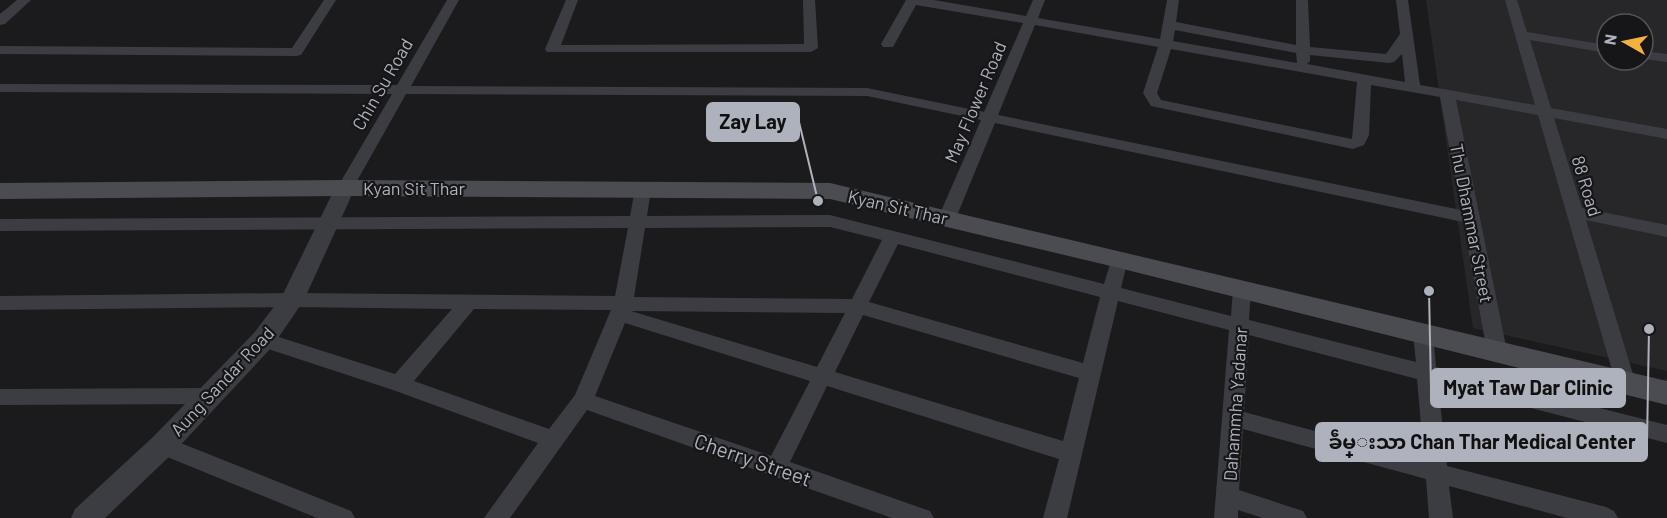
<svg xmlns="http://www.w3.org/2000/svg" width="1667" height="518" font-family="Barlow,'Noto Sans Myanmar',sans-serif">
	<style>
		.built { fill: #27272a; fill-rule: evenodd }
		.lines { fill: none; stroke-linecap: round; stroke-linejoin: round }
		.minor { fill: #3c3d42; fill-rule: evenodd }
		.tertiary { fill: #3c3d42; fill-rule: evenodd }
		.secondary { fill: #4a4c52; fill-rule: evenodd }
		.labels { text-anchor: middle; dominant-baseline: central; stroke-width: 4.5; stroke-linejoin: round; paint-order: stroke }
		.street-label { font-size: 18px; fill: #aeb2bc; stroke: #161618 }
		.near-street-label { font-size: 21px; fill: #aeb2bc; stroke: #161618 }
		.leader { fill: none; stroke: #aeb2bc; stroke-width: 2 }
		.callout-dot { fill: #aeb2bc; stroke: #161618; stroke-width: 2 }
		.callout { fill: #aeb2bc; stroke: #aeb2bc; stroke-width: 2 }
		.callout-label { font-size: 20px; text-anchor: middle; font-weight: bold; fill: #111 }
	</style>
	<rect width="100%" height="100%" fill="#1b1b1d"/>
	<path class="built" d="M1426 0H1667V371L1473 328ZM1607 24H1643V60H1607Z"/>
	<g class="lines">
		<g class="minor">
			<path d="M17 0H31L5 24 0 25V14Z"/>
			<path d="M324 0H336L301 55 296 56 0 54V46L292 48Z"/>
			<path d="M447 0H459L411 86 867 88 984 112 1023 23 916 5 893 47H883L881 44 906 0H934L1026 16 1033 0H1045L1038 18 1160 39 1167 0H1179L1176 22 1296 45V0H1308L1310 47 1386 54 1400 34 1396 0H1408L1420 85 1535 105 1505 0H1517L1527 32 1607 45V53L1530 40 1551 108 1667 129V139L1554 118 1582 208 1667 225V237L1586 220 1636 384 1633 390 1626 392 1619 390 1616 384 1538 115 1456 100 1507 351 1504 356 1497 359 1490 356 1487 351 1463 222 995 123 956 218 953 222H941L938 218 981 120 867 96 406 94 353 188 351 192H339L337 188 392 94 0 92V84L397 85ZM1035 25 1158 47 1143 93 1151 106 1353 149 1364 145 1369 135 1371 85 1440 97 1461 210 998 115ZM1175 30 1296 53 1297 63 1173 41ZM1171 49 1357 82 1352 139 1161 100 1157 93ZM1402 54 1405 82 1307 64 1310 61V55L1389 63 1394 62Z"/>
			<path d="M566 0H578L561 45 804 44 803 0H815L818 48 811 52H547L545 49Z"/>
			<path d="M1643 51 1667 54V62L1643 59Z"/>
			<path d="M643 184 649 185 651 189 647 216 830 215 1104 284 1113 254 1119 253 1125 254 1128 259 1121 288 1231 316 1233 289 1235 284 1242 282 1249 284 1251 289 1249 320 1416 362 1413 334 1416 329 1423 327 1430 329 1433 334 1436 367 1667 425V443L1438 384 1447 466 1606 507 1614 511 1618 518H1567L1449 486 1453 518H1429L1426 479 1243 429 1239 490 1303 511 1307 518H1263L1238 510V518H1214L1229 330 1118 301 1067 518H1043L1059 459 827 386 790 462 930 511 934 518H892L587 410 510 518H484L538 443 393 390 256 345 253 340 256 335 263 332 395 374 452 309 292 307 0 310V296L292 293 615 296 628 228 0 231V219L630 216 635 189 637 185ZM830 227 882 240 852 299 634 297 645 228ZM898 244 1100 297 1083 363 869 302ZM474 309 611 310 575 395 549 429 414 381ZM631 311 845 313 817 367ZM863 315 1079 378 1063 441 835 372ZM625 323 810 381 771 456 595 396ZM1249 335 1417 379 1424 460 1244 412Z"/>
			<path d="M210 388 217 390 220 396 217 402 210 404 0 405V389Z"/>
			<path d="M163 436 351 511 355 518H317L155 452 152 445 155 438Z"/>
		</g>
		<path class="tertiary" d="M345 181 352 183 355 188 304 300 272 347 173 453 105 518H71L75 509 153 437 254 333 282 296 335 188 338 183Z"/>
		<path class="secondary" d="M345 180 830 183 1667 381V405L1119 268 830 199 345 196 0 199V183Z"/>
	</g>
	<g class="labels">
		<g class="street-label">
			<text transform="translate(382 84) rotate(-60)">Chin Su Road</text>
			<text transform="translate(975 102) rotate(-67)">May Flower Road</text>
			<text transform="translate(1587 186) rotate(73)">88 Road</text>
			<text x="414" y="188">Kyan Sit Thar</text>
			<text transform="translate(898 207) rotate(13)">Kyan Sit Thar</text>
			<text transform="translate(1472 223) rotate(79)">Thu Dhammar Street</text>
			<text transform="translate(222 381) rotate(-47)">Aung Sandar Road</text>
			<text transform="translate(1235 404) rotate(-86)">Dahammha Yadanar</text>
		</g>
		<g class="near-street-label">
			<text transform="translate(753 459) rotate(19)">Cherry Street</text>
		</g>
	</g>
	<path class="leader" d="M818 201L799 122M1429 291L1431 388M1649 329L1647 442"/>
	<g class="callout-dot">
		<circle cx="818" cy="201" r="6"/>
		<circle cx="1429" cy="291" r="6"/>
		<circle cx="1649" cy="329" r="6"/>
	</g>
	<g class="callout">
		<rect x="707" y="103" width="92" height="38" rx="6"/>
		<rect x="1431" y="369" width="194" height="38" rx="6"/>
		<rect x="1316" y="423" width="331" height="38" rx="6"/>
	</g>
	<g class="callout-label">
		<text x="753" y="129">Zay Lay</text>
		<text x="1528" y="395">Myat Taw Dar Clinic</text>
		<text x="1482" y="449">ခဵမ္းသာ Chan Thar Medical Center</text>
	</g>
	<g transform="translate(1625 42) rotate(279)"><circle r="28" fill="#161618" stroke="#53545a" stroke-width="1.5"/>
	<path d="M0-4.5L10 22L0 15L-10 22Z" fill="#f1b23f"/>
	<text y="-9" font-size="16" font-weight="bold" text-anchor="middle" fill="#aeb2bc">N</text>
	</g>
</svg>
